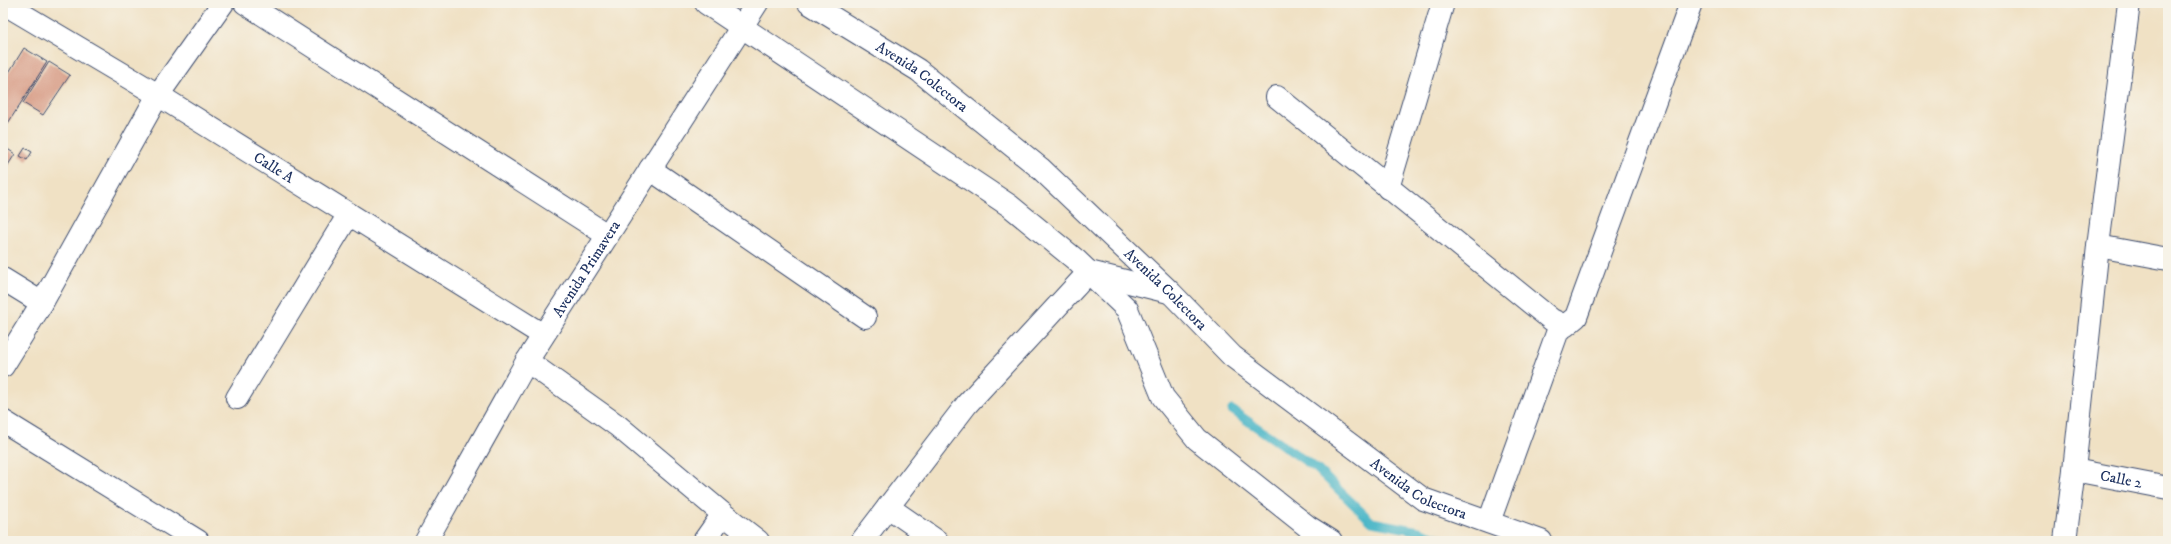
<svg xmlns="http://www.w3.org/2000/svg" width="2171" height="544" font-family="'IM FELL DW Pica',serif">
	<style>
		.lines { fill: none; stroke-linecap: round; stroke-linejoin: round }
		.stream { stroke: #4ab6c7; stroke-width: 9 }
		.building { fill: #d4937c }
		.street-casing { stroke: #3b4a6d; stroke-width: 24 }
		.street { stroke: #fff; stroke-width: 22 }
		.labels { text-anchor: middle; dominant-baseline: central; stroke-width: 3.5; stroke-linejoin: round; paint-order: stroke }
		.street-label { font-size: 15px; fill: #1b2f5e; stroke: #f7f3e8 }
	</style>
	<rect width="100%" height="100%" fill="#f7f3e8"/>
	<filter id="ink" filterUnits="userSpaceOnUse"><feTurbulence type="fractalNoise" baseFrequency=".025" numOctaves="2"/><feDisplacementMap in="SourceGraphic" scale="8" xChannelSelector="R" yChannelSelector="G"/><feConvolveMatrix kernelMatrix="1 2 1 2 8 2 1 2 1" color-interpolation-filters="sRGB"/></filter>
	<filter id="wash" filterUnits="userSpaceOnUse"><feTurbulence type="fractalNoise" baseFrequency=".012" numOctaves="4" result="noise"/><feDisplacementMap in="SourceGraphic" scale="16" xChannelSelector="R" yChannelSelector="G"/><feGaussianBlur stdDeviation="0.9" result="paint"/><feColorMatrix in="noise" values="0 0 0 0 0 0 0 0 0 0 0 0 0 0 0 0 0 1.4 0 .05"/><feComposite in="paint" operator="in"/></filter>
	<g filter="url(#wash)">
		<rect width="100%" height="100%" fill="#f0e1c4"/>
		<g class="lines">
			<path class="stream" d="M1232 410 1317 469 1372 522 1419 531 1447 541"/>
		</g>
		<g id="blocks">
			<g class="building">
				<path d="M24 48 47 62 3 131V82Z"/>
				<path d="M49 62 70 75 43 115 23 103Z"/>
				<path d="M3 146 15 154 3 173Z"/>
				<path d="M25 148 32 152 27 160 20 156Z"/>
			</g>
		</g>
	</g>
	<g filter="url(#ink)">
		<use href="#blocks" fill-opacity="0" stroke="#3b4a6d" stroke-width="1"/>
		<g class="lines">
			<defs>
				<g id="street">
					<path id="s1" d="M3 3 158 95 543 335"/>
					<path d="M245 3 607 235"/>
					<path d="M706 3 1010 206 1076 260 1127 309 1163 397 1197 439 1307 526 1331 541"/>
					<path id="s2" d="M809 3 918 70 1040 168 1171 293 1232 356 1423 499 1541 541"/>
					<path d="M1277 97 1552 320 1565 326 1576 317 1691 3"/>
					<path d="M650 169 865 317"/>
					<path d="M1388 188 1443 3"/>
					<path d="M2098 246 2168 259"/>
					<path d="M3 279 42 303"/>
					<path d="M527 361 618 426 723 514 758 541"/>
					<path d="M3 366 42 303 158 95 223 3"/>
					<path d="M237 398 349 214"/>
					<path d="M3 421 198 541"/>
					<path id="s3" d="M2074 470 2168 488"/>
					<path d="M888 507 937 541"/>
					<path d="M1489 522 1560 325"/>
					<path id="s4" d="M426 541 527 361 757 3"/>
					<path d="M704 541 723 514"/>
					<path d="M862 541 967 404 1089 272 1169 292"/>
					<path d="M2065 541 2074 470 2098 246 2129 3"/>
				</g>
			</defs>
			<use href="#street" class="street-casing"/>
			<use href="#street" class="street"/>
		</g>
	</g>
	<g class="labels">
		<g class="street-label">
			<text stroke="none"><textPath href="#s2" startOffset="135">Avenida Colectora</textPath></text>
			<text stroke="none"><textPath href="#s1" startOffset="317">Calle A</textPath></text>
			<text stroke="none"><textPath href="#s4" startOffset="316">Avenida Primavera</textPath></text>
			<text stroke="none"><textPath href="#s2" startOffset="459">Avenida Colectora</textPath></text>
			<text stroke="none"><textPath href="#s3" startOffset="48">Calle 2</textPath></text>
			<text stroke="none"><textPath href="#s2" startOffset="783">Avenida Colectora</textPath></text>
		</g>
	</g>
	<rect width="2171" height="544" fill="none" stroke="#f7f3e8" stroke-width="16"/>
</svg>
